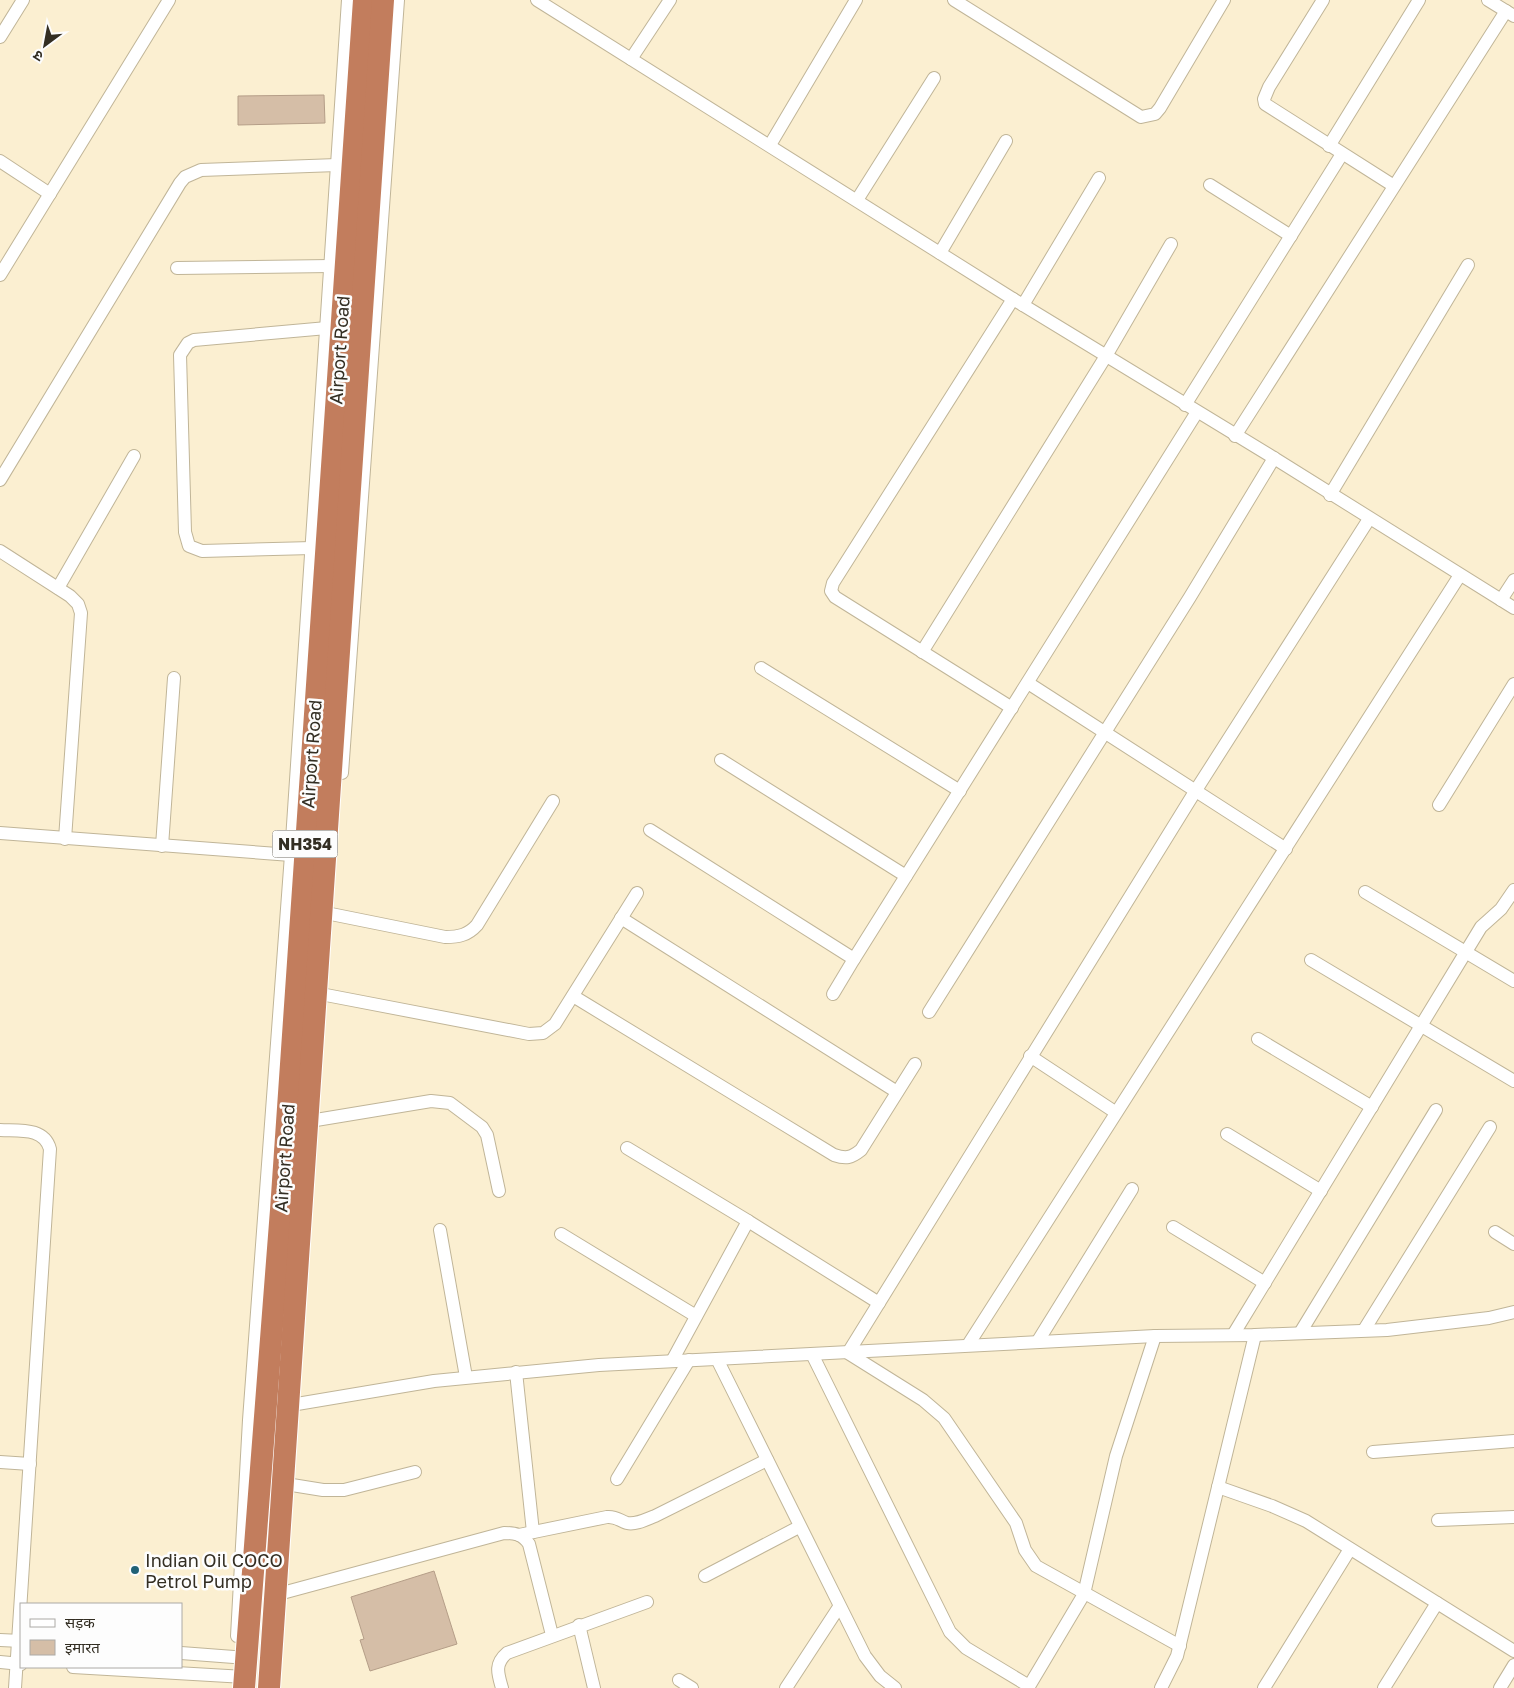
<svg xmlns="http://www.w3.org/2000/svg" width="1514" height="1688" font-family="'Golos Text','Noto Sans Devanagari',sans-serif">
	<style>
		.building { fill: #d5bea7; stroke: #b59e88 }
		.lines { fill: none; stroke-linecap: round; stroke-linejoin: round }
		.street-casing { stroke: #c0b598; stroke-width: 14 }
		.highway-casing { stroke: #fff; stroke-width: 24 }
		.street { stroke: #fff; stroke-width: 12 }
		.highway { stroke: #c27d5d; stroke-width: 22 }
		.poi-dot { fill: #206176; stroke: #fdfdfd; stroke-width: 2 }
		.labels { text-anchor: middle; dominant-baseline: central; stroke-width: 5; stroke-linejoin: round; paint-order: stroke }
		.shield { fill: #fdfdfd; stroke: #706c64; stroke-width: 1 }
		.shield-label { font-size: 16px; font-weight: bold; fill: #332e23 }
		.street-label { font-size: 18px; fill: #332e23; stroke: #fdfdfd }
		.poi-label { font-size: 18px; fill: #332e23; stroke: #fdfdfd; text-anchor: start }
	</style>
	<rect width="100%" height="100%" fill="#fbefd1"/>
	<g class="building">
		<path d="M324 95 325 123 238 125V96Z"/>
		<path d="M434 1571 457 1644 370 1671 360 1640 364 1639 351 1597Z"/>
	</g>
	<g class="lines">
		<defs>
			<g id="street">
				<path d="M537 0 1013 299 1274 458 1514 608"/>
				<path d="M954 0 1141 117 1155 114 1160 108 1224 0"/>
				<path d="M1323 0 1269 87 1264 99 1265 104 1394 186"/>
				<path d="M1488 0 1514 16"/>
				<path d="M0 37 23 0"/>
				<path d="M631 59 670 0"/>
				<path d="M770 145 856 0"/>
				<path d="M1329 146 1419 0"/>
				<path d="M0 161 50 194"/>
				<path d="M1210 185 1291 236"/>
				<path d="M857 200 934 78"/>
				<path d="M940 253 1006 141"/>
				<path d="M177 268 331 266"/>
				<path d="M0 275 169 0"/>
				<path d="M1023 305 1099 178"/>
				<path d="M1185 405 1342 154"/>
				<path d="M1235 436 1506 11"/>
				<path d="M0 480 180 183 185 177 201 170 337 165"/>
				<path d="M1330 495 1468 265"/>
				<path d="M312 548 202 551 189 546 185 532 180 355 188 343 194 340 327 328"/>
				<path d="M0 551 70 596 78 604 81 613 65 839"/>
				<path d="M58 588 134 456"/>
				<path d="M1501 600 1514 580"/>
				<path d="M922 652 1106 356 1171 244"/>
				<path d="M761 668 960 791"/>
				<path d="M1028 683 1286 849"/>
				<path d="M1012 708 835 597 831 591 833 583 1013 299"/>
				<path d="M721 760 906 876"/>
				<path d="M342 773C361 515 377 257 398 0"/>
				<path d="M1439 805 1514 684"/>
				<path d="M650 830 854 959 1197 412"/>
				<path d="M0 833 291 855"/>
				<path d="M162 846 174 678"/>
				<path d="M1365 892 1514 981"/>
				<path d="M331 914 445 937C459 937 468 935 477 925L553 801"/>
				<path d="M621 918 897 1092"/>
				<path d="M1311 960 1514 1081"/>
				<path d="M833 994 854 959"/>
				<path d="M326 995 529 1034 543 1033 555 1024 637 893"/>
				<path d="M573 996 834 1155C846 1159 851 1158 861 1150L915 1064"/>
				<path d="M929 1012 1190 597 1274 458"/>
				<path d="M1258 1039 1372 1107"/>
				<path d="M1030 1056 1115 1112"/>
				<path d="M316 1120 431 1101 450 1103 482 1127 487 1135 499 1191"/>
				<path d="M0 1130C19 1131 44 1127 50 1149L15 1688"/>
				<path d="M1227 1134 1321 1191"/>
				<path d="M627 1148 748 1221 672 1361"/>
				<path d="M748 1221 879 1303"/>
				<path d="M1173 1227 1265 1283"/>
				<path d="M440 1230 466 1377"/>
				<path d="M1495 1232 1514 1244"/>
				<path d="M561 1234 696 1316"/>
				<path d="M1364 1330 1490 1127"/>
				<path d="M1300 1333 1436 1110"/>
				<path d="M1233 1335 1481 927 1501 909 1514 890"/>
				<path d="M1038 1341 1132 1189"/>
				<path d="M968 1345 1460 575"/>
				<path d="M812 1354 950 1632 966 1648 1029 1686"/>
				<path d="M717 1359 865 1656 880 1676 895 1688"/>
				<path d="M516 1372 533 1532"/>
				<path d="M297 1404 434 1381 599 1365 1155 1336 1255 1335 1387 1330 1489 1318 1514 1312"/>
				<path d="M1373 1452 1514 1441"/>
				<path d="M0 1462 30 1464"/>
				<path d="M617 1479 689 1360"/>
				<path d="M292 1485 323 1490H344L415 1472"/>
				<path d="M1218 1487 1272 1506 1306 1521 1514 1651"/>
				<path d="M1438 1520 1514 1517"/>
				<path d="M519 1535 607 1517C616 1516 620 1521 627 1523 636 1525 647 1519 655 1516L767 1460"/>
				<path d="M705 1576 799 1527"/>
				<path d="M286 1592 504 1533C515 1533 522 1534 529 1544L552 1635"/>
				<path d="M579 1625 594 1688"/>
				<path d="M237 1636 249 1420 291 855 348 0"/>
				<path d="M0 1640 21 1641"/>
				<path d="M1180 1646 1036 1566 1025 1550 1016 1523 944 1418 923 1400 848 1353 1196 790 1369 519"/>
				<path d="M181 1653 247 1658"/>
				<path d="M0 1662 21 1664"/>
				<path d="M73 1667 245 1677"/>
				<path d="M679 1680 692 1688"/>
				<path d="M502 1688C498 1674 494 1664 507 1653L647 1602"/>
				<path d="M786 1688 839 1607"/>
				<path d="M1028 1688 1084 1594 1116 1456 1155 1336"/>
				<path d="M1161 1688 1177 1656 1255 1335"/>
				<path d="M1264 1688 1350 1549"/>
				<path d="M1384 1688 1437 1603"/>
				<path d="M1500 1688 1514 1665"/>
			</g>
			<g id="highway">
				<path d="M244 1688 281 1210 364 0"/>
				<path d="M269 1688 383 0"/>
			</g>
		</defs>
		<use href="#street" class="street-casing"/>
		<use href="#highway" class="highway-casing"/>
		<use href="#street" class="street"/>
		<use href="#highway" class="highway"/>
	</g>
	<circle class="poi-dot" cx="135" cy="1570" r="5"/>
	<g class="labels">
		<rect class="shield" x="272.5" y="830.5" width="65" height="27" rx="4"/>
		<g class="shield-label">
			<text x="305" y="844">NH354</text>
		</g>
		<g class="street-label">
			<text transform="translate(339 350) rotate(-86)">Airport Road</text>
			<text transform="translate(311 754) rotate(-86)">Airport Road</text>
			<text transform="translate(284 1158) rotate(-86)">Airport Road</text>
		</g>
		<g class="poi-label">
			<text x="145" y="1560">Indian Oil COCO<tspan x="145" dy="21">Petrol Pump</tspan></text>
		</g>
	</g>
	<rect x="20" y="1603" width="162" height="65" fill="#fdfdfd" stroke="#acaaa6"/>
	<rect x="30" y="1619" width="25" height="8" fill="#ffffff" stroke="#acaaa6"/>
	<text x="65" y="1628" font-size="15" fill="#332e23">सड़क</text>
	<rect x="30" y="1640" width="25" height="15" fill="#d5bea7" stroke="#acaaa6"/>
	<text x="65" y="1653" font-size="15" fill="#332e23">इमारत</text>
	<g transform="translate(45 45) rotate(212)" stroke="#fdfdfd" stroke-width="4" paint-order="stroke">
	<path d="M0-4L9 19L0 12L-9 19Z" fill="#332e23"/>
	<text y="-8" font-size="14" font-weight="bold" text-anchor="middle" fill="#332e23">उ</text>
	</g>
</svg>
